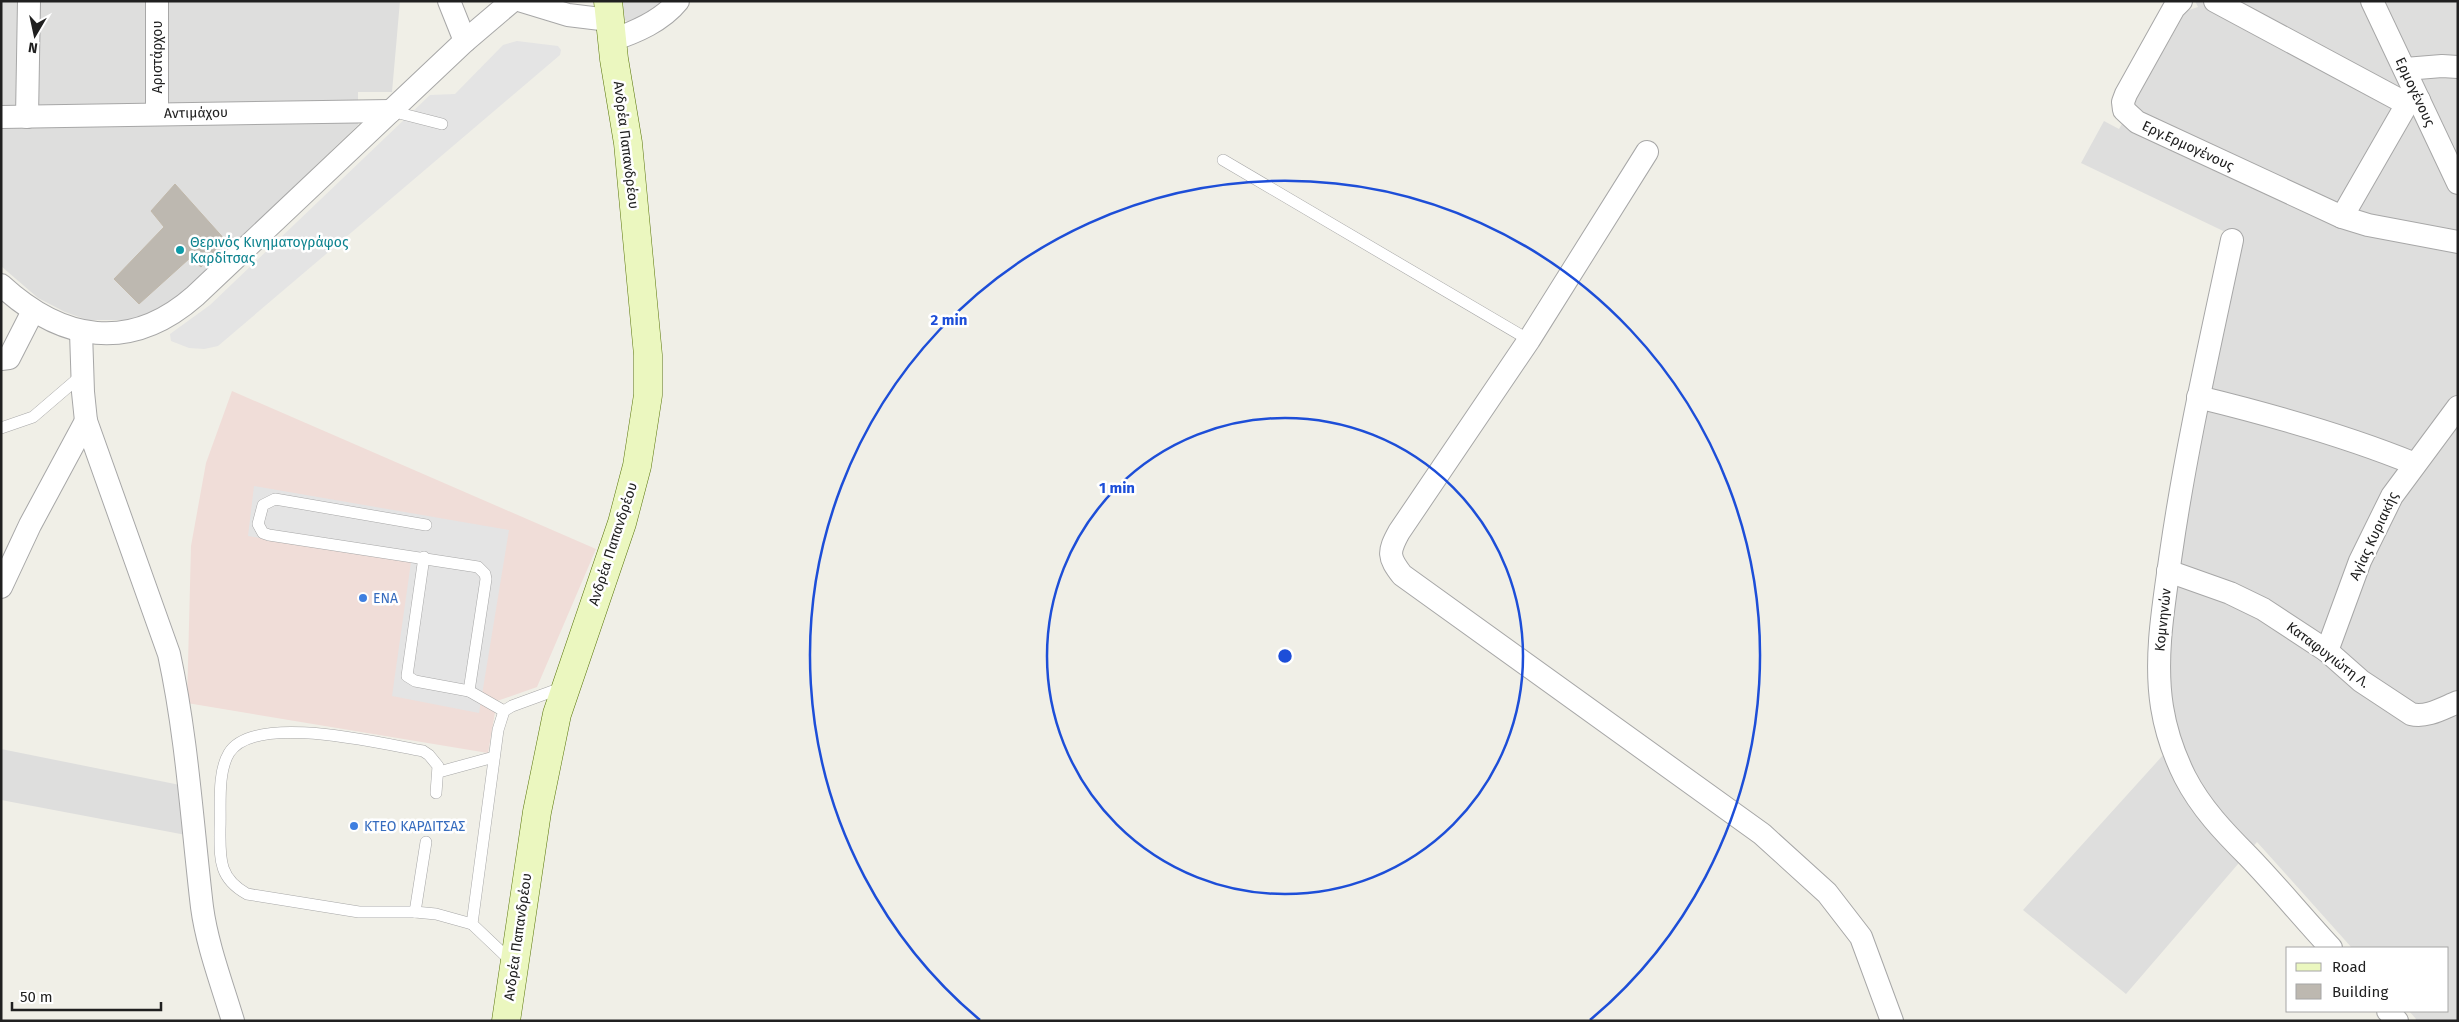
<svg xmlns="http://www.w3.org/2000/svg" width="2459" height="1022" font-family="'Fira Sans',sans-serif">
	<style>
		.residential { fill: #dededd }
		.commercial { fill: #f0ddd8 }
		.parking { fill: #e4e4e4 }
		.building { fill: #bdb8b0; stroke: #c1b8aa }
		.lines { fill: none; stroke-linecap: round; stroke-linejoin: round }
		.service-casing { stroke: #a7a7a7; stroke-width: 12 }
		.minor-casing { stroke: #a7a7a7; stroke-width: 24 }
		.secondary-casing { stroke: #59750a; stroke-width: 29 }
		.service { stroke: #fff; stroke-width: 11 }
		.minor { stroke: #fff; stroke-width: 22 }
		.secondary { stroke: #ebf7bf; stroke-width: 28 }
		.ring { fill: none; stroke: #1d4ed8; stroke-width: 2.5 }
		.culture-dot { fill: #0f9aa8; stroke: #fff; stroke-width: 2 }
		.shop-dot { fill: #3f7fe0; stroke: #fff; stroke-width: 2 }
		.labels { text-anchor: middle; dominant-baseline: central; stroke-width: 5; stroke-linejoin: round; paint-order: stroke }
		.street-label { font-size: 14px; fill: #202020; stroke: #fff }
		.culture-label { font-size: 14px; fill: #0d838f; stroke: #fff; text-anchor: start }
		.shop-label { font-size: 14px; fill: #366cbe; stroke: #fff; text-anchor: start }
		.centre { fill: #1d4ed8; stroke: #fff; stroke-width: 2.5 }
		.ring-label { font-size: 15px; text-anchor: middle; font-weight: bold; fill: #1d4ed8; stroke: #fff; stroke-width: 5; stroke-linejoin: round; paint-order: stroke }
	</style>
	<rect width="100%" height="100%" fill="#f0efe7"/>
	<g class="residential">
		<path d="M1 1H400L392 92H358V125L172 303 153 314 130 320H87L65 312 38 298 1 266Z"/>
		<path d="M618 1H663L632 24 621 18Z"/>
		<path d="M2195 1H2458V1021H2415L2416 1019 2409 1011H2448V948H2352L2257 842 2126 994 2023 910 2174 743 2166 623 2240 239 2081 163 2104 121 2119 129 2186 11 2198 7Z"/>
		<path d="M1 749 180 785 186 835 1 800Z"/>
	</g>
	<path class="commercial" d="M232 391 596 549 537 687 497 701 488 753 187 703 191 546 206 463Z"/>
	<g class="parking">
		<path d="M517 41 558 46 561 50 560 55 218 346 204 349 189 348 171 341 170 334 210 305 430 95 455 94 503 45Z"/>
		<path d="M254 486 509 530 479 713 392 696 411 562 248 536Z"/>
	</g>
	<path class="building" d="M175 184 227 242 201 267 190 258 139 304 114 279 164 227 151 211Z"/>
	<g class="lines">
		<defs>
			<g id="service">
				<path d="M391 111 442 124"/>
				<path d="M1223 160 1529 340"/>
				<path d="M1 428 33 417 82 375"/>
				<path d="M426 525 275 499 263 505 258 524 263 533 269 535 478 567 485 574 486 579 469 691"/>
				<path d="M424 557 407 676 415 681 469 691 504 711"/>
				<path d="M439 772 494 757"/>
				<path d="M436 793 438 766 429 755 423 751C382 744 254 712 229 753 217 773 221 806 220 829 220 858 218 878 247 894L359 912H415L436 914 472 924"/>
				<path d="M415 912 426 842"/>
				<path d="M513 963 472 924 498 730 504 711 512 706 564 687"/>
			</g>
			<g id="minor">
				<path d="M157 1V114"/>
				<path d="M449 1 465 41"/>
				<path d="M522 1 568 15 609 20"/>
				<path d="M2181 1 2174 8 2126 94 2123 102 2124 110 2137 122 2342 217 2368 225 2458 242"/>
				<path d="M2215 1 2407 104 2419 100"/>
				<path d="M2372 1 2458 183"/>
				<path d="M612 40C636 32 662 21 678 1"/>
				<path d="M2405 69 2442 66 2458 67"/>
				<path d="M1 117 391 111"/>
				<path d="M27 117 29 1"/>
				<path d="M1647 152 1529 340 1399 532C1388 552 1388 557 1402 575L1762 834 1827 893 1861 937 1892 1021"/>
				<path d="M2342 217 2407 104"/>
				<path d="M2232 240C2210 344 2186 448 2171 553 2164 603 2154 657 2162 707 2166 732 2174 755 2185 777 2201 808 2224 832 2248 856 2277 886 2303 918 2331 948"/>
				<path d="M1 285C62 341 130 353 195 296L465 41 512 1"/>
				<path d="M81 332 83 392 86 421 169 654C187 737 192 822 202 907 207 945 222 984 233 1021"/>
				<path d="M1 359 9 358 33 311"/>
				<path d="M2198 397C2272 415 2344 435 2415 464"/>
				<path d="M2168 571 2230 593 2263 609 2327 651 2361 681 2411 714C2427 718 2443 708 2458 702"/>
				<path d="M1 587 30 525 86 421"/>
				<path d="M2327 651 2360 561 2392 496 2458 407"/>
				<path d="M2388 1011 2397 1021"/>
			</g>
			<path id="secondary" d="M506 1021 537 812 557 714 622 523 637 466 648 395V355L628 143 614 59 608 1"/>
		</defs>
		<use href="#service" class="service-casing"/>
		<use href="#minor" class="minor-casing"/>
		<use href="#secondary" class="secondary-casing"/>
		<use href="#service" class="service"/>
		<use href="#minor" class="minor"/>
		<use href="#secondary" class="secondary"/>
	</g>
	<g class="ring">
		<circle cx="1285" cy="656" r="238"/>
		<path d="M980 1020A475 475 0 1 1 1590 1020"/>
	</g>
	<circle class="culture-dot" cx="180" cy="250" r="5"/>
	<g class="shop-dot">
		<circle cx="363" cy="598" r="5"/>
		<circle cx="354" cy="826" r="5"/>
	</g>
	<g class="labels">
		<g class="street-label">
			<text transform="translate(157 57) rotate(-90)">Αριστάρχου</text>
			<text transform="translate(2415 92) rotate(65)">Ερμογένους</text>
			<text transform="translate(196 113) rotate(-1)">Αντιμάχου</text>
			<text transform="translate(626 145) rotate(83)">Ανδρέα Παπανδρέου</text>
			<text transform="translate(2188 146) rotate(25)">Εργ.Ερμογένους</text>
			<text transform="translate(2374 536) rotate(-65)">Αγίας Κυριακής</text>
			<text transform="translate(613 544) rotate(-72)">Ανδρέα Παπανδρέου</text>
			<text transform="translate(2163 620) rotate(-84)">Κομνηνών</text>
			<text transform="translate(2328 655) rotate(37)">Καταφυγιώτη Λ.</text>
			<text transform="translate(518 937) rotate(-82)">Ανδρέα Παπανδρέου</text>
		</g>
		<g class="culture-label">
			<text x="190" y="242">Θερινός Κινηματογράφος<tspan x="190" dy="16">Καρδίτσας</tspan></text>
		</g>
		<g class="shop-label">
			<text x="373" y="598">ΕΝΑ</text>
			<text x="364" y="826">ΚΤΕΟ ΚΑΡΔΙΤΣΑΣ</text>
		</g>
	</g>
	<circle cx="1285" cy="656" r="8" class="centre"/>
	<g class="ring-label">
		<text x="949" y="325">2 min</text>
		<text x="1117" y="493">1 min</text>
	</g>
	<rect width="2459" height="1022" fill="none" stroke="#202020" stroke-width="5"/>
	<rect x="2286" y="947" width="162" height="65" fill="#ffffff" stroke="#a6a6a6"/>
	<rect x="2296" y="963" width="25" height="8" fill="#ebf7bf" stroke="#a6a6a6"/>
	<text x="2332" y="972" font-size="15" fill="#202020">Road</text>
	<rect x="2296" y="984" width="25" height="15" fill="#bdb8b0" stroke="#a6a6a6"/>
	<text x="2332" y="997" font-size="15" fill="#202020">Building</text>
	<g transform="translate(35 35) rotate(189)" stroke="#ffffff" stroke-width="4" paint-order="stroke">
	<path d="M0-4L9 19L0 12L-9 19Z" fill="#202020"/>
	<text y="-8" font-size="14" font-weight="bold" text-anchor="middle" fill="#202020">N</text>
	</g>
	<path d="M12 1002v8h149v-8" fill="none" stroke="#202020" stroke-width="2.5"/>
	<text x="20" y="1002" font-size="15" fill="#202020" stroke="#ffffff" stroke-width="4" paint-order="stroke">50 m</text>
</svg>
